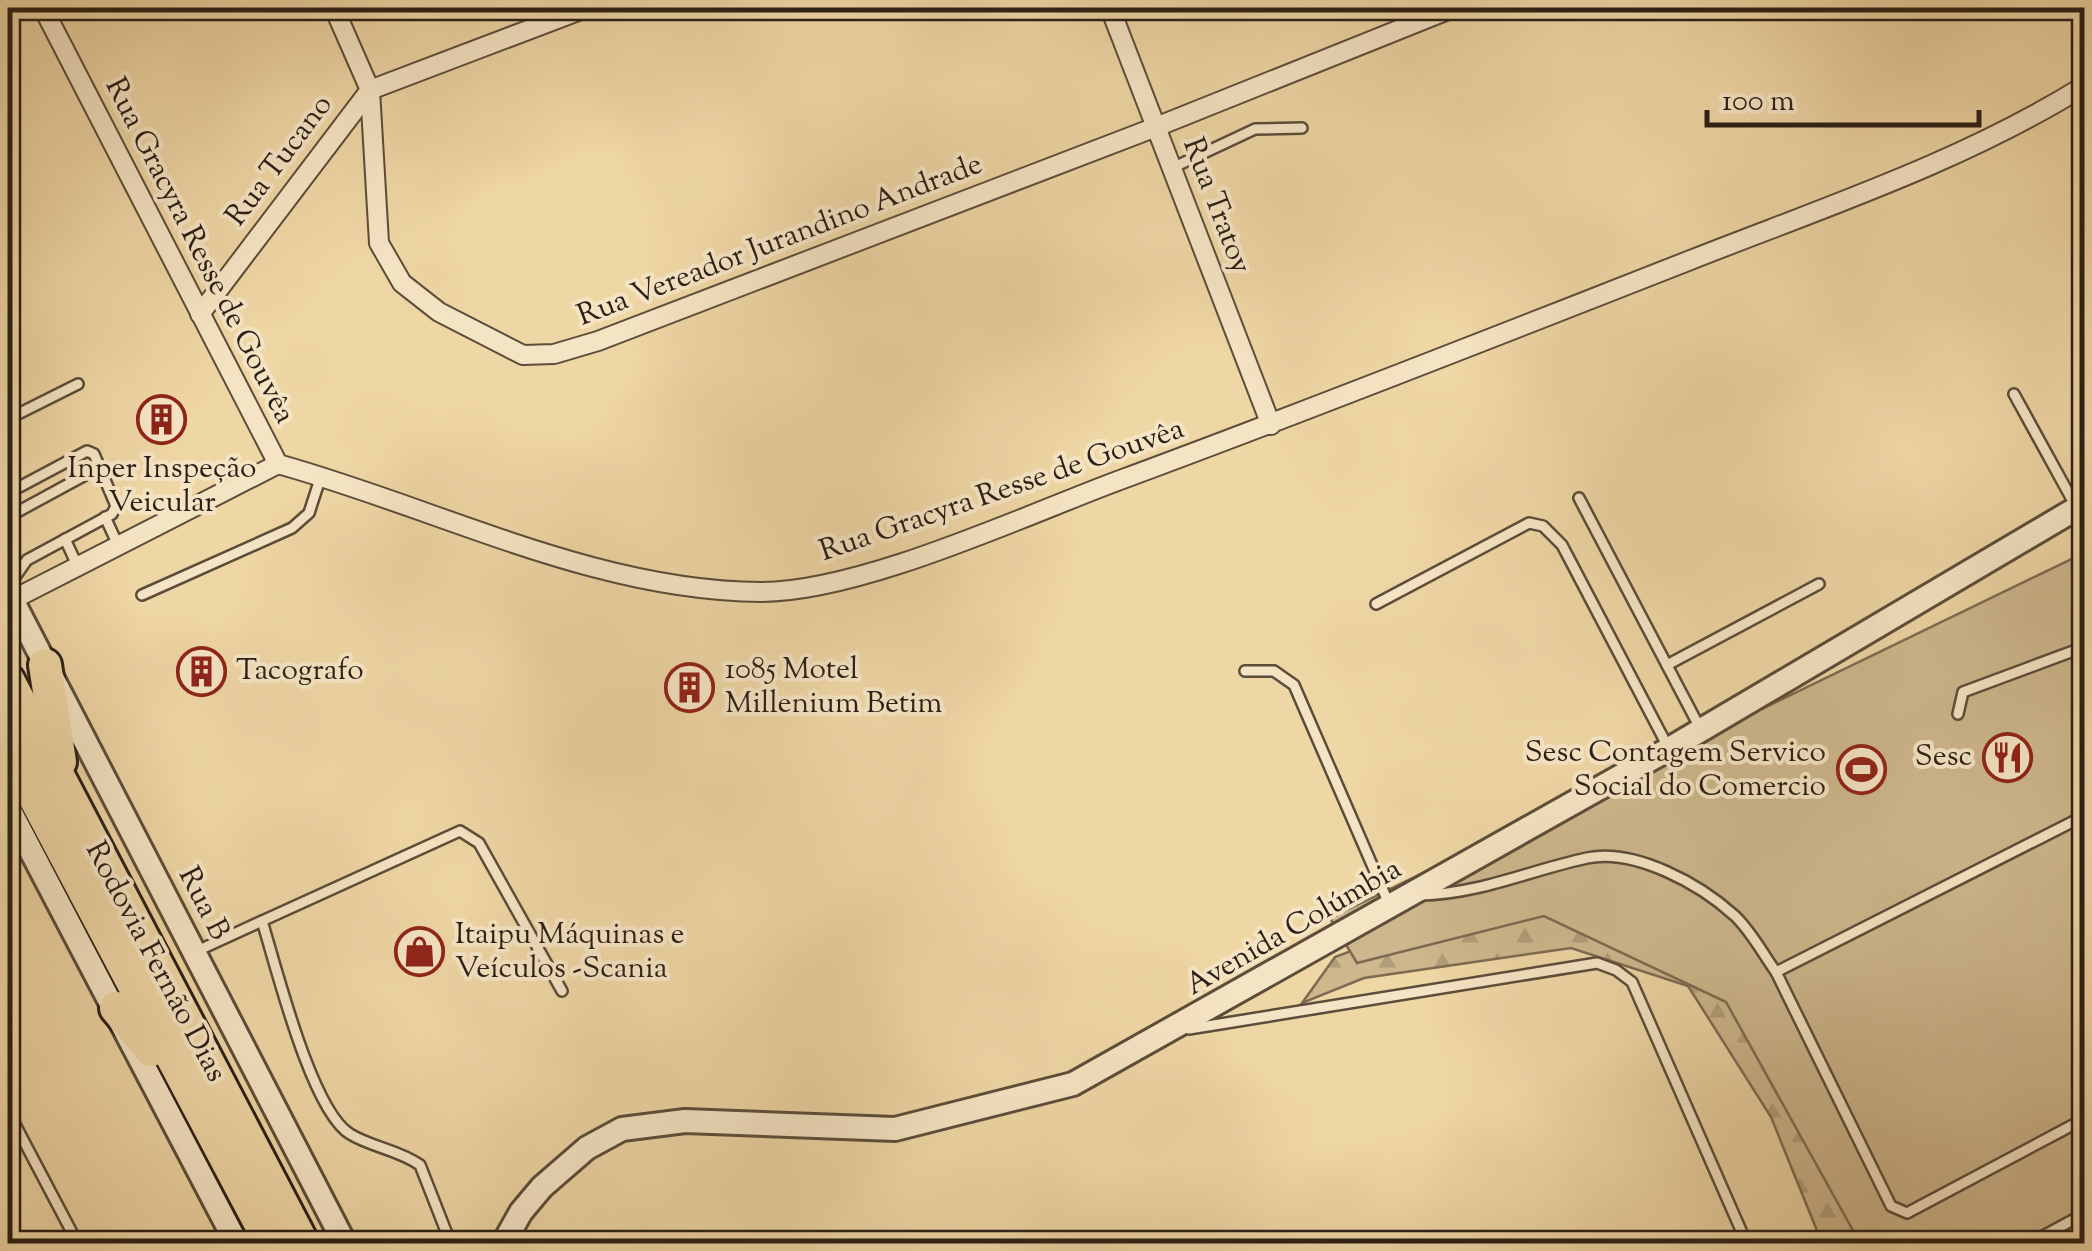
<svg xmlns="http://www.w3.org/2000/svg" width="2092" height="1251" font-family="'Sorts Mill Goudy',serif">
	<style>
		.forest { fill: url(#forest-firs); stroke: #7c6b52; stroke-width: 2.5 }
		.garden { fill: #ceb78d; stroke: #7c6b52; stroke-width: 2.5 }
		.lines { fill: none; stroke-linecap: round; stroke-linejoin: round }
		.service-casing { stroke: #5b4d3a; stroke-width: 14 }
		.minor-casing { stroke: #5b4d3a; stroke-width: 22 }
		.tertiary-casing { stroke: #5b4d3a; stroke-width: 28 }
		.motorway-casing { stroke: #2a1f16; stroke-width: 38 }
		.service { stroke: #f5e4c4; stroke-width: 9 }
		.minor { stroke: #f5e4c4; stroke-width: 18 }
		.tertiary { stroke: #f5e4c4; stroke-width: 22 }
		.motorway { stroke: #efd6a5; stroke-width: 32 }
		.labels { text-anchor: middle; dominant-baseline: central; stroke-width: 8; stroke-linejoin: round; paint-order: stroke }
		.street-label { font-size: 30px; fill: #2a1f16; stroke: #f5e4c4 }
		.poi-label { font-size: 30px; fill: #2a1f16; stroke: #f5e4c4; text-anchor: start }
	</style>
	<defs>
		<pattern id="forest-firs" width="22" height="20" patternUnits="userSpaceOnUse" patternTransform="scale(2.5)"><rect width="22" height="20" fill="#ceb78d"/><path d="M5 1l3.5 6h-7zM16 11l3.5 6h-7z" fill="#b19d79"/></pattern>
	</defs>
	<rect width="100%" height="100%" fill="#efd6a5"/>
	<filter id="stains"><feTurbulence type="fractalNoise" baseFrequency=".002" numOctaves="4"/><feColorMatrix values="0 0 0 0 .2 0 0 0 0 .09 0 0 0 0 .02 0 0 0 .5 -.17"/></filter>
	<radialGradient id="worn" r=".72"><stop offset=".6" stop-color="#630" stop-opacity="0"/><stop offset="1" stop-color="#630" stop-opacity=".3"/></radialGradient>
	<path class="forest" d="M1545 890 1681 908 1915 1243H1822L1771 1117 1688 986 1571 948 1364 978 1302 1003 1335 957 1404 931Z"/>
	<path class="garden" d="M2084 553V1243H1860L1726 1002 1544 916 1357 963 1330 918Z"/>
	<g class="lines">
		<defs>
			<g id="service">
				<path d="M1172 168 1255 129 1302 128"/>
				<path d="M2014 394 2075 505"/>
				<path d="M8 419 78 384"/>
				<path d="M8 493 87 451 94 454 116 506 112 514 27 560 8 587"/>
				<path d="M1579 498 1701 730"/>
				<path d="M8 517 100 467"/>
				<path d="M105 517 118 545"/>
				<path d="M65 539 77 565"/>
				<path d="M8 552 19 571"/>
				<path d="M142 595 292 528 309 513 321 476"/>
				<path d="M1376 604 1529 523 1543 526 1562 545 1668 747"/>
				<path d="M1667 665 1819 584"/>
				<path d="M1245 671H1274L1294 685 1389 904"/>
				<path d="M1958 714 1963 692 2084 647"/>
				<path d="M1421 895C1479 894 1531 870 1587 858 1635 848 1700 884 1735 916 1751 931 1763 954 1776 972L2084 816"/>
				<path d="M262 921 460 831 479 843 562 991"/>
				<path d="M197 951 262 921C276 966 311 1110 350 1134 371 1147 399 1150 420 1165L451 1244"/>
				<path d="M1776 972 1891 1206 1907 1213 2084 1119"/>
				<path d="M1189 1029 1597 963 1616 970 1632 982 1747 1244"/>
				<path d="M8 1111 78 1244"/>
				<path d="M641 1244 651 1238 689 1244"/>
				<path d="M1166 1244H1177"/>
				<path d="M2028 1244 2084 1214"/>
			</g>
			<g id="minor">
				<path d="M43 8 278 464C437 508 594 591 761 592 861 592 1023 516 1120 480 1310 410 1499 335 1688 261 1822 208 1962 162 2084 86"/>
				<path d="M334 8 370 90 379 243 402 283 439 312 523 355 554 354 598 341 1156 127 1453 8"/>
				<path d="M1110 8 1271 425"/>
				<path d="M200 314 370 90 586 8"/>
				<path d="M12 600 278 464"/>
			</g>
			<g id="tertiary">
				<path d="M8 592 345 1244"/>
				<path d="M8 807 237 1244"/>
				<path d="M503 1244 521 1212 542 1187 587 1148 622 1129 685 1121 895 1129 1073 1084 1669 749 2084 504"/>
			</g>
			<g id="motorway">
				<path d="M45 665 60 762"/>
				<path d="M8 680 303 1244"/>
				<path d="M8 747 271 1244"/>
				<path d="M116 1008 151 1050"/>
			</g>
		</defs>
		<use href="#service" class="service-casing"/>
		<use href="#minor" class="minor-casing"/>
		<use href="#tertiary" class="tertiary-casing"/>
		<use href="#motorway" class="motorway-casing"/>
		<use href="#service" class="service"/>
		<use href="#minor" class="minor"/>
		<use href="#tertiary" class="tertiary"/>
		<use href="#motorway" class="motorway"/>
	</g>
	<defs>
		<symbol id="building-ring" viewBox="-11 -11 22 22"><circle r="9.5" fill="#f5e4c4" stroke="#8f2418" stroke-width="1.5"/><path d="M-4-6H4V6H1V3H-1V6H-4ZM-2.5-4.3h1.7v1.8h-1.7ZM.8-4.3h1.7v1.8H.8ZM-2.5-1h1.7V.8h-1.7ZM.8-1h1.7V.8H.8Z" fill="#8f2418"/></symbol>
		<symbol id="restaurant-ring" viewBox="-11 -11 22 22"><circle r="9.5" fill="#f5e4c4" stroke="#8f2418" stroke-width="1.5"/><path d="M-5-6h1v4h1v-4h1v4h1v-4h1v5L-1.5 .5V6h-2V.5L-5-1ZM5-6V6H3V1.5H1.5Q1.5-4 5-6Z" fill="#8f2418"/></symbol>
		<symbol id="stadium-ring" viewBox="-11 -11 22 22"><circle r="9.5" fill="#f5e4c4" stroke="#8f2418" stroke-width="1.5"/><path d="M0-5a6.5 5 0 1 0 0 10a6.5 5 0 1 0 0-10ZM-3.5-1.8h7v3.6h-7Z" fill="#8f2418"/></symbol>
		<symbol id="shop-ring" viewBox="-11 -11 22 22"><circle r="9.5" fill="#f5e4c4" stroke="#8f2418" stroke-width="1.5"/><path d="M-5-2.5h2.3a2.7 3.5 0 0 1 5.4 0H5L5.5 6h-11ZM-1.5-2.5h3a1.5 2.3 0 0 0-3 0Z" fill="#8f2418"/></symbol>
	</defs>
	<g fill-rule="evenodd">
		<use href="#building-ring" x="134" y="392" width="55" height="55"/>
		<use href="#building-ring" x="174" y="644" width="55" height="55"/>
		<use href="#building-ring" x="662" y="660" width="55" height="55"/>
		<use href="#restaurant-ring" x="1980" y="730" width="55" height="55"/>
		<use href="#stadium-ring" x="1834" y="742" width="55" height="55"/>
		<use href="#shop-ring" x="392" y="924" width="55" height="55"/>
	</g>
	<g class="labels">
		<g class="street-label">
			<text transform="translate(280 161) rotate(-53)">Rua Tucano</text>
			<text transform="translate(1216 206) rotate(69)">Rua Tratoy</text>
			<text transform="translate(780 241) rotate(-21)">Rua Vereador Jurandino Andrade</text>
			<text transform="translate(199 251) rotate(63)">Rua Gracyra Resse de Gouvêa</text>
			<text transform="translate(1002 491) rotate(-19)">Rua Gracyra Resse de Gouvêa</text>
			<text transform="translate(203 904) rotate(63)">Rua B</text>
			<text transform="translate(1294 928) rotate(-30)">Avenida Colúmbia</text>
			<text transform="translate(155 962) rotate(62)">Rodovia Fernão Dias</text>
		</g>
		<g class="poi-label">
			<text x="162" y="469" text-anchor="middle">Inper Inspeção<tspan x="162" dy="34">Veicular</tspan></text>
			<text x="725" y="670">1085 Motel<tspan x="725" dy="34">Millenium Betim</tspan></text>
			<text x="236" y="671">Tacografo</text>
			<text x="1826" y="753" text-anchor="end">Sesc Contagem Servico<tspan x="1826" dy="34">Social do Comercio</tspan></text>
			<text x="1972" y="757" text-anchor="end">Sesc</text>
			<text x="455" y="935">Itaipu Máquinas e<tspan x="455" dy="34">Veículos -Scania</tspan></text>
		</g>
	</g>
	<rect width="2092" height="1251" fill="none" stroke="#efd6a5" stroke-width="40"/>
	<rect x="10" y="10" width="2072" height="1231" fill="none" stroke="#2a1f16" stroke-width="5"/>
	<rect x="20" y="20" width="2052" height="1211" fill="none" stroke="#2a1f16" stroke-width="2.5"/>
	<path d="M1707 110v15h272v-15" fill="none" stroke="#2a1f16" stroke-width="5"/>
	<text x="1722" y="110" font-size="30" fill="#2a1f16" stroke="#f5e4c4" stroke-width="8" paint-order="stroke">100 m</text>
	<rect width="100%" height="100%" filter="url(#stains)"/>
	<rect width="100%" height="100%" fill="url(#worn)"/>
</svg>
